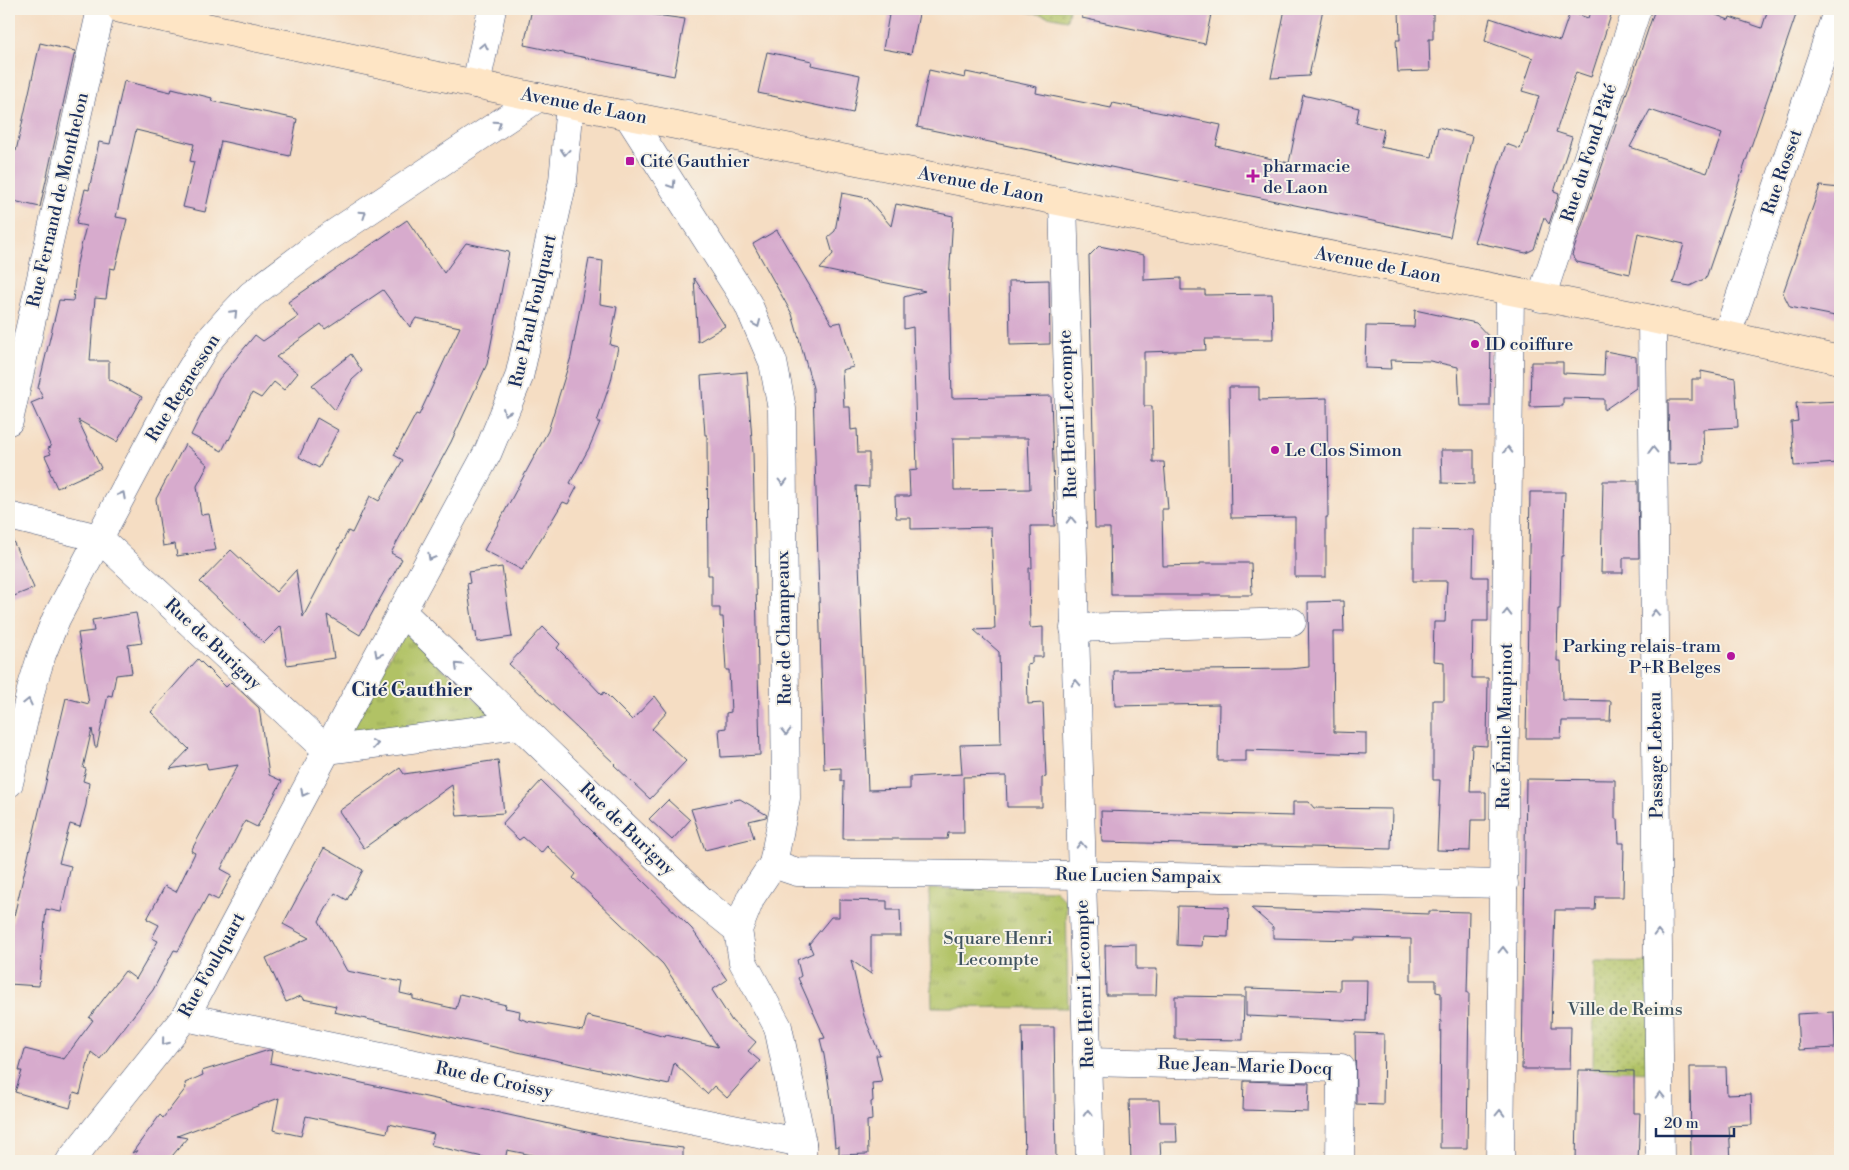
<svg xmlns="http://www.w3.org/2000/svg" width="1849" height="1170" font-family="'Libre Bodoni',serif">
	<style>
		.grass { fill: url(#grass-tufts); stroke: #667862 }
		.garden { fill: url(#garden-dots); stroke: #667862 }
		.building { fill: #d7abcd; fill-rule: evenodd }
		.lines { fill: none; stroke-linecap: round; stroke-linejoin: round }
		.street-casing { stroke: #3c496d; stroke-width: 29 }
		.secondary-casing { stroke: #3c496d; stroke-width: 29 }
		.street { stroke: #fff; stroke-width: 28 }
		.secondary { stroke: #fee5c5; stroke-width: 28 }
		.oneway { stroke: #8d97ae }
		.poi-dot { fill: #b5179e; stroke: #f7f3e8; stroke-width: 2 }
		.labels { text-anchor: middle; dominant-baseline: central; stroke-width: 4; stroke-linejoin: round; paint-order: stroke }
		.street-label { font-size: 18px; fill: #1b2f5e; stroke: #f7f3e8 }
		.poi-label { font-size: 18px; fill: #1b2f5e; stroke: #f7f3e8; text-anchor: start }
		.park-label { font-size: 18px; fill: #405460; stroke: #f7f3e8 }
		.neighbourhood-label { font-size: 19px; font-weight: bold; fill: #1b2f5e; stroke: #f7f3e8 }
	</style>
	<defs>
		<pattern id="grass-tufts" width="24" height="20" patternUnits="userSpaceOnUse" patternTransform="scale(1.25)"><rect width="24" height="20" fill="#b1c265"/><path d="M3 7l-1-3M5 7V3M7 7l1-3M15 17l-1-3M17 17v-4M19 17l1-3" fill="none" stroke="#8f9e56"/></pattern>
		<pattern id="garden-dots" width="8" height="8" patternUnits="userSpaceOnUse" patternTransform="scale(1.25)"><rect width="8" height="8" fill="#b1c265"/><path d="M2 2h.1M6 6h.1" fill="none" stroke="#8f9e56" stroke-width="1.8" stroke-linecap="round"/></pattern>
	</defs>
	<rect width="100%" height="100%" fill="#f7f3e8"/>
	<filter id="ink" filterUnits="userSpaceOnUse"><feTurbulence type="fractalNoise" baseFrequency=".02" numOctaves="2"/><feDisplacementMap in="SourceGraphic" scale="10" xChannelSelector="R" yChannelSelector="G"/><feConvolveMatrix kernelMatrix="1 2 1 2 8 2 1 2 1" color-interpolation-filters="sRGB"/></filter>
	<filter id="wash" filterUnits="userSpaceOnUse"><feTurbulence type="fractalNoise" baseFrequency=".0096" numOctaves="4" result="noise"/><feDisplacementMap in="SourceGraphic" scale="20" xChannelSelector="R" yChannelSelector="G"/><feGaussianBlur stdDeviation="1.12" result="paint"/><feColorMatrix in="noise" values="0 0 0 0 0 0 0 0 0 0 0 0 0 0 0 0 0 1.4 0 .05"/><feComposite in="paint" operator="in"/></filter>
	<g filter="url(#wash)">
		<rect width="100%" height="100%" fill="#f5ddc3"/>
		<g class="grass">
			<path d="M404 632 491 714 343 738Z"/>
			<path d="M929 889 1055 890 1066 901 1068 1008 932 1007Z"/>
		</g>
		<g class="garden">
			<path d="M1025 9H1069L1067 20 1024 11Z"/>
			<path d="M1595 962 1658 963 1652 1072 1593 1070Z"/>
		</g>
		<g id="blocks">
			<g class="building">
				<path d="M532 9H635L634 12 685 19 674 76 524 45Z"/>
				<path d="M890 9H920L911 54 883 49Z"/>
				<path d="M1083 9H1212L1205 44 1082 18Z"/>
				<path d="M1285 9H1323L1309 76 1271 78Z"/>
				<path d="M1433 9V39H1429L1430 71 1398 72 1396 40H1400L1399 10Z"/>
				<path d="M1591 9H1613L1591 77 1576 72 1556 132 1572 137 1554 192 1559 194 1549 224 1544 217 1534 249 1526 253 1474 242 1506 144 1520 149 1525 134H1527L1539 96 1522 91 1533 58 1485 41 1490 18 1560 41 1570 12 1588 18Z"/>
				<path d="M1655 9H1701L1729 20 1730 17 1762 28 1768 9H1798L1706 278 1690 286 1673 283 1684 244 1638 233 1630 274 1577 262 1572 255ZM1650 110 1722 134 1707 173 1630 147Z"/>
				<path d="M40 43 75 51 40 207 9 200V149L16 151Z"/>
				<path d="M767 52 812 61 811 65 860 75 853 113 758 93Z"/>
				<path d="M929 70 965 78 966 72 1037 87 1036 93 1111 108 1113 103 1221 125 1216 146 1289 163 1303 95 1359 108 1356 123 1384 130 1380 147 1432 157 1438 127 1472 136 1450 237 917 127Z"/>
				<path d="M124 81 171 92 172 88 212 98 211 101 297 119 290 156 221 141 205 212 183 207 194 162 190 161 194 144 136 130 116 217 127 219 115 269 110 268 106 299 95 298 90 361H109V379L142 397 117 442 78 420 101 468 57 488 49 470 51 469 45 456 51 454 48 448 51 447 31 403 43 398 38 388 59 300 73 301 77 263 86 226 76 224 81 206 85 189 89 190 99 142 110 144Z"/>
				<path d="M1820 186 1840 188V317L1790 307 1783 293Z"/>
				<path d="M842 193 867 198 891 226 896 204 953 216 949 281 952 398 1051 396 1055 526H1031L1032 568H1029L1030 628 1043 627V657H1032V663L1027 664 1028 704 1043 703 1046 777 1042 778V807H1007L1006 776 963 777 964 833H948L947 839H843L844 781H841V768L824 769 813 388 792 314 753 244 777 230 832 324 841 322 853 367 842 370 844 407H850L851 430 857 429 858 453H869V487L856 486 868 790 910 789V777L962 774 960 745 1001 744 999 652 974 630 995 629 991 527 911 529V518H896L895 496H910L909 471 917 470 913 327 904 329V297L925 291 820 269 833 254 828 237 835 231ZM953 438H1028L1030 489 954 490Z"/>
				<path d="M407 220 444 273 466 243 509 252 487 364 451 442 391 553 402 559 360 635 327 615 334 658 287 665 281 626 264 643 200 582 231 550 276 592 296 570 303 617 348 531 352 533 370 496 379 501 403 460 394 455 416 414 419 415 460 327 416 318 410 327 383 290 325 329 321 324 276 357 298 373 284 390 274 382 261 398 252 393 229 440 228 439 222 451 191 435 219 379 255 335 263 341 298 317 288 302Z"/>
				<path d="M1099 246 1144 255V280L1181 278V290H1205V295L1272 294 1273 339H1205L1206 350 1144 352V406H1152L1153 462H1164L1168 509H1162L1163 566 1200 565V563H1251L1252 595H1111L1110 528H1095L1089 256Z"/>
				<path d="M589 259 603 261 600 304 617 307 610 345 618 347 611 381 597 422H600L589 448 570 483 577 487 568 504 563 502 522 570 484 550 548 431 571 357Z"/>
				<path d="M694 278 725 326 698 342Z"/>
				<path d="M1049 280 1050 344 1010 345 1009 281Z"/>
				<path d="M1415 310 1476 323 1491 339 1490 406H1460L1458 367 1430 361 1390 360 1391 369 1365 368 1366 326 1414 327Z"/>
				<path d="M1605 351 1636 357V388L1604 410V399L1563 398V406L1530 407 1531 362H1563V373L1604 375Z"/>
				<path d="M351 354 362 371 352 380 335 410 312 385Z"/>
				<path d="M1701 371 1735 378 1738 427 1703 429 1704 463 1669 464 1668 400H1692V379H1701Z"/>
				<path d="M747 372 753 453 760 755 721 757 719 729 726 728V713L731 712 729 670H726L723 617H720V608H712V575H708L707 435H705L701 376Z"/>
				<path d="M1229 387H1259V400L1327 398 1328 517H1326V577H1295V517L1231 518Z"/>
				<path d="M1840 401V447H1836L1838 463 1794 466 1791 422 1798 421 1796 403Z"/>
				<path d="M317 418 338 430 319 468 299 457Z"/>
				<path d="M185 444 208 465 197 486 201 515 209 514 216 550 177 556 175 544 163 546 156 499Z"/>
				<path d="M1441 450H1474V484L1442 483Z"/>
				<path d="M1603 481H1638L1639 558H1623V573H1601Z"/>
				<path d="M1530 492H1565L1563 556H1561L1560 609H1558L1557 661H1561L1562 700 1611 701 1610 721H1562L1561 738H1526Z"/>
				<path d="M1413 529 1474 530 1473 577H1488V621H1473L1472 678H1488L1487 746 1472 745 1470 792H1486V820H1471L1470 851 1437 850 1440 780H1433V700H1444V662L1433 661 1434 622H1445L1447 581H1413Z"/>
				<path d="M9 532 34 588 9 598Z"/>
				<path d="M502 567 512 637 477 642 476 632H474L467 584 470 583 468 572Z"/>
				<path d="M1343 601 1344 632H1333L1334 732 1366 733V754L1246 750V761H1218L1219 704 1115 706 1114 671 1291 669 1309 667 1308 602Z"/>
				<path d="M136 613 142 643 128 645 132 673 116 675 112 696 108 695 97 747H95L92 729 83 768 86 769 83 781 89 783 86 805 80 827 70 824 59 863 71 866 61 912 46 909 39 986 9 984V947L13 920 66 698 89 704 78 633 94 631 92 620Z"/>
				<path d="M543 627 560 644 557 648 565 656 602 695 604 692 632 720 655 696 667 712 652 729 686 761 650 799 614 765 615 764 509 664Z"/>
				<path d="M198 659 226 687 231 682 259 708 269 775 282 781 257 827 245 821 221 869 232 875 218 900 208 895 178 951 174 950 153 990 100 1059 91 1052 80 1094 74 1092 70 1108 15 1092 22 1071H19L25 1049 64 1059 93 1020 89 1018 125 971 136 979 158 941 152 938 159 925 147 919 165 886 176 892 195 853 191 851 238 765 208 770 206 763 170 769 189 749 151 712Z"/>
				<path d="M498 760 504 813 457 816 452 785 364 848 339 811 400 768 404 774Z"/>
				<path d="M1526 779 1615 780V819H1618L1619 843H1624L1623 897H1596L1595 910H1555L1551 1027H1571L1570 1069H1522Z"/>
				<path d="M541 781 692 929 727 980 712 990 732 1021 756 1042 748 1051 760 1061 727 1098 714 1086 707 1094 674 1063 669 1085 334 1012 336 1006 303 999 301 996 286 1002 266 958 309 938 283 924 324 848 363 870 347 900 335 893 319 921 347 971 402 982 400 993 413 996V999L456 1009 460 994 506 1005 505 1008 520 1011 519 1018 527 1021 583 1031 587 1016 626 1025V1026L665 1037 666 1035 718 1047 663 964 573 878 576 874 547 846 541 853 523 837 519 840 502 824Z"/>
				<path d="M740 799 767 815 766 817 749 821 754 838 705 850 691 809Z"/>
				<path d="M668 800 690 820 672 840 649 819Z"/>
				<path d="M1293 802H1309L1314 808 1392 809 1391 849 1102 842 1101 811 1293 816Z"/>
				<path d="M839 900 887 901V910H900L901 936H871V974L851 960 864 1016 880 1055H876L882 1082 872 1083 873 1101 871 1102 872 1120 867 1121 868 1154 839 1155V1146L835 1147 831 1099 824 1055 820 1039 825 1038 798 978 801 976 797 960 813 953 809 944 831 917H839Z"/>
				<path d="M1178 906 1229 907 1228 937 1203 936 1202 946 1177 945Z"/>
				<path d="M1251 908 1429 914V911L1469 912 1467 993H1469L1467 1148H1440L1441 993 1436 992V980H1411V939L1355 938V940L1273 938V927Z"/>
				<path d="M1136 944V969H1157L1156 995H1106L1105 945Z"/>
				<path d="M1340 980H1367L1366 1021 1246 1016V988L1340 991Z"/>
				<path d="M1175 996 1244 997 1243 1040 1175 1039Z"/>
				<path d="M1834 1012 1835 1048 1799 1050 1797 1014Z"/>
				<path d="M1022 1027H1054L1056 1161H1025Z"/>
				<path d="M1355 1033 1384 1034 1383 1105 1356 1104Z"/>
				<path d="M269 1050 272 1051 270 1063 628 1141 683 1148V1161H563L507 1150 505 1161H500L431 1145 434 1134 389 1124 387 1133 306 1116 301 1136 273 1130 279 1098 177 1136 187 1138 168 1161H130L138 1150 132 1153 160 1115 163 1118 186 1088 185 1083 203 1075 202 1071Z"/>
				<path d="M1690 1067H1726L1727 1095 1751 1094 1752 1125 1729 1126 1731 1161H1691Z"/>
				<path d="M1578 1070 1634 1071V1113H1640L1638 1161H1576Z"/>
				<path d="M1244 1081 1309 1083 1308 1112 1243 1110Z"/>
				<path d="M1129 1100H1159L1160 1122H1176L1177 1142H1160L1161 1161H1131Z"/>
			</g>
		</g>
	</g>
	<g filter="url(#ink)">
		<use href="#blocks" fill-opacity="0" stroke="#3c496d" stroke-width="1"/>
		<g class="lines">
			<defs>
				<g id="street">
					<path d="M476 84 492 9"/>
					<path d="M627 114 748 304 773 362 782 409 786 798 773 864 751 897 738 930 743 962 778 1027 802 1143V1161"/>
					<path d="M1063 201 1090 1161"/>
					<path d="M1541 298 1637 9"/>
					<path d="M1652 319 1660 1161"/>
					<path d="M1727 335 1838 9"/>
					<path d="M9 421 101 9"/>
					<path d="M9 516 99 538 327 750"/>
					<path d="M401 611 702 901 738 930"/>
					<path d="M1074 628 1292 622"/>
					<path d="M327 750 518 725"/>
					<path d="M9 783 32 686 42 654 56 619 175 395 207 343 229 318 251 295 323 241 539 97"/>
					<path d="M773 864 797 872 1082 875 1504 884"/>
					<path d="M185 1017 802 1143"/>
					<path d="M1087 1062 1341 1068 1340 1161"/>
					<path d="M70 1161 185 1017 327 750 488 452 519 377 563 181 570 104"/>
					<path d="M1500 1161 1510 292"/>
				</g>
				<path id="secondary" d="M121 9 570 104 1652 319 1840 360"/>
			</defs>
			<use href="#street" class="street-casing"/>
			<use href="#secondary" class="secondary-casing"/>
			<use href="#street" class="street"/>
			<use href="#secondary" class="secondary"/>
		</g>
		<defs><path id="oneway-chevron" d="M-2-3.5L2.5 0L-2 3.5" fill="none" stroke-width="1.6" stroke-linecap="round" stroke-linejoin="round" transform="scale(1.25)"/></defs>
		<g class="oneway">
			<use href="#oneway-chevron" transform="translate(484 46) rotate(-78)"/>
			<use href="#oneway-chevron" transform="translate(498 124) rotate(-33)"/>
			<use href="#oneway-chevron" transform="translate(565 152) rotate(95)"/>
			<use href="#oneway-chevron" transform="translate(672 185) rotate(57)"/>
			<use href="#oneway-chevron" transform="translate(363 214) rotate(-34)"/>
			<use href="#oneway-chevron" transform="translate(234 313) rotate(-46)"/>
			<use href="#oneway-chevron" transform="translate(757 324) rotate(67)"/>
			<use href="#oneway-chevron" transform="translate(506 412) rotate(114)"/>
			<use href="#oneway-chevron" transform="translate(1508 450) rotate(-89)"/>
			<use href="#oneway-chevron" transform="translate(1653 450) rotate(-91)"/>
			<use href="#oneway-chevron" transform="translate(783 482) rotate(89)"/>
			<use href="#oneway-chevron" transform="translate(122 495) rotate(-62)"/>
			<use href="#oneway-chevron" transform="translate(1071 520) rotate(-92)"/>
			<use href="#oneway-chevron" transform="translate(431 557) rotate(119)"/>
			<use href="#oneway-chevron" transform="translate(1507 613) rotate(-89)"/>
			<use href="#oneway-chevron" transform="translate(1655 613) rotate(-91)"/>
			<use href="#oneway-chevron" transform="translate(378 654) rotate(118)"/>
			<use href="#oneway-chevron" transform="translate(458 666) rotate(-136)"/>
			<use href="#oneway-chevron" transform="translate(1076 683) rotate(-92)"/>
			<use href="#oneway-chevron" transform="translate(28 702) rotate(-77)"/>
			<use href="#oneway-chevron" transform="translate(786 732) rotate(89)"/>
			<use href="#oneway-chevron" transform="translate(375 744) rotate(-8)"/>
			<use href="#oneway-chevron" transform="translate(304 793) rotate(118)"/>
			<use href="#oneway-chevron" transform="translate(1081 845) rotate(-92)"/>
			<use href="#oneway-chevron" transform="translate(1658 933) rotate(-91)"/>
			<use href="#oneway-chevron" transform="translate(1503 950) rotate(-89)"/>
			<use href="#oneway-chevron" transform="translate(165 1042) rotate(129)"/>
			<use href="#oneway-chevron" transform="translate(1660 1095) rotate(-91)"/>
			<use href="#oneway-chevron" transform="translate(1088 1113) rotate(-92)"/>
			<use href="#oneway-chevron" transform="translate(1500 1113) rotate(-89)"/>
		</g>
	</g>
	<g class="poi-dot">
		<rect x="625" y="156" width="10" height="10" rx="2.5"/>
		<path d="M1250.5 168.5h5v5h5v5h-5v5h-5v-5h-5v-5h5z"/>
		<circle cx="1475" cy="344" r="5"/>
		<circle cx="1275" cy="450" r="5"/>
		<circle cx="1731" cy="656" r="5"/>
	</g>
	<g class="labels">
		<g class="street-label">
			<text transform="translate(584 106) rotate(11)">Avenue de Laon</text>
			<text transform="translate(1589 153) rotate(-72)">Rue du Fond-Pâté</text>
			<text transform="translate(1782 172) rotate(-71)">Rue Rosset</text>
			<text transform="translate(981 185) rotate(11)">Avenue de Laon</text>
			<text transform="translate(58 200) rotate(-77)">Rue Fernand de Monthelon</text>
			<text transform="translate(1378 265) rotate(11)">Avenue de Laon</text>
			<text transform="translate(533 311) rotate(-77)">Rue Paul Foulquart</text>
			<text transform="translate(183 388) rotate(-58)">Rue Regnesson</text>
			<text transform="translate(1068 414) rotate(-92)">Rue Henri Lecompte</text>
			<text transform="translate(784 628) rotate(-91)">Rue de Champeaux</text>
			<text transform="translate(213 644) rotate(43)">Rue de Burigny</text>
			<text transform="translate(1505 726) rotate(-89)">Rue Émile Maupinot</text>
			<text transform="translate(1656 755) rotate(-91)">Passage Lebeau</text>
			<text transform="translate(627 829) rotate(44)">Rue de Burigny</text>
			<text transform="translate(1138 876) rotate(1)">Rue Lucien Sampaix</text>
			<text transform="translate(212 965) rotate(-61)">Rue Foulquart</text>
			<text transform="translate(1085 984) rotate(-92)">Rue Henri Lecompte</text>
			<text transform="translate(1245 1066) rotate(2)">Rue Jean-Marie Docq</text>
			<text transform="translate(494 1080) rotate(12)">Rue de Croissy</text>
		</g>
		<g class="poi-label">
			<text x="640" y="161">Cité Gauthier</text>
			<text x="1263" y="166">pharmacie<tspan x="1263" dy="21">de Laon</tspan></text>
			<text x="1485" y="344">ID coiffure</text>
			<text x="1285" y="450">Le Clos Simon</text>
			<text x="1721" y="646" text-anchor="end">Parking relais-tram<tspan x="1721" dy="21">P+R Belges</tspan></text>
		</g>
		<g class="park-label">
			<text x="998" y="938">Square Henri<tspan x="998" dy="21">Lecompte</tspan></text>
			<text x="1625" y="1009">Ville de Reims</text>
		</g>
		<g class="neighbourhood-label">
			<text x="412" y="690">Cité Gauthier</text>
		</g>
	</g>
	<rect width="1849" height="1170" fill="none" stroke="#f7f3e8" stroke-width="30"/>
	<path d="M1656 1128v8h78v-8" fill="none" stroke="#1b2f5e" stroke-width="2.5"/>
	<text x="1664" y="1128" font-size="15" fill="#1b2f5e" stroke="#f7f3e8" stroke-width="4" paint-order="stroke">20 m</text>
</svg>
